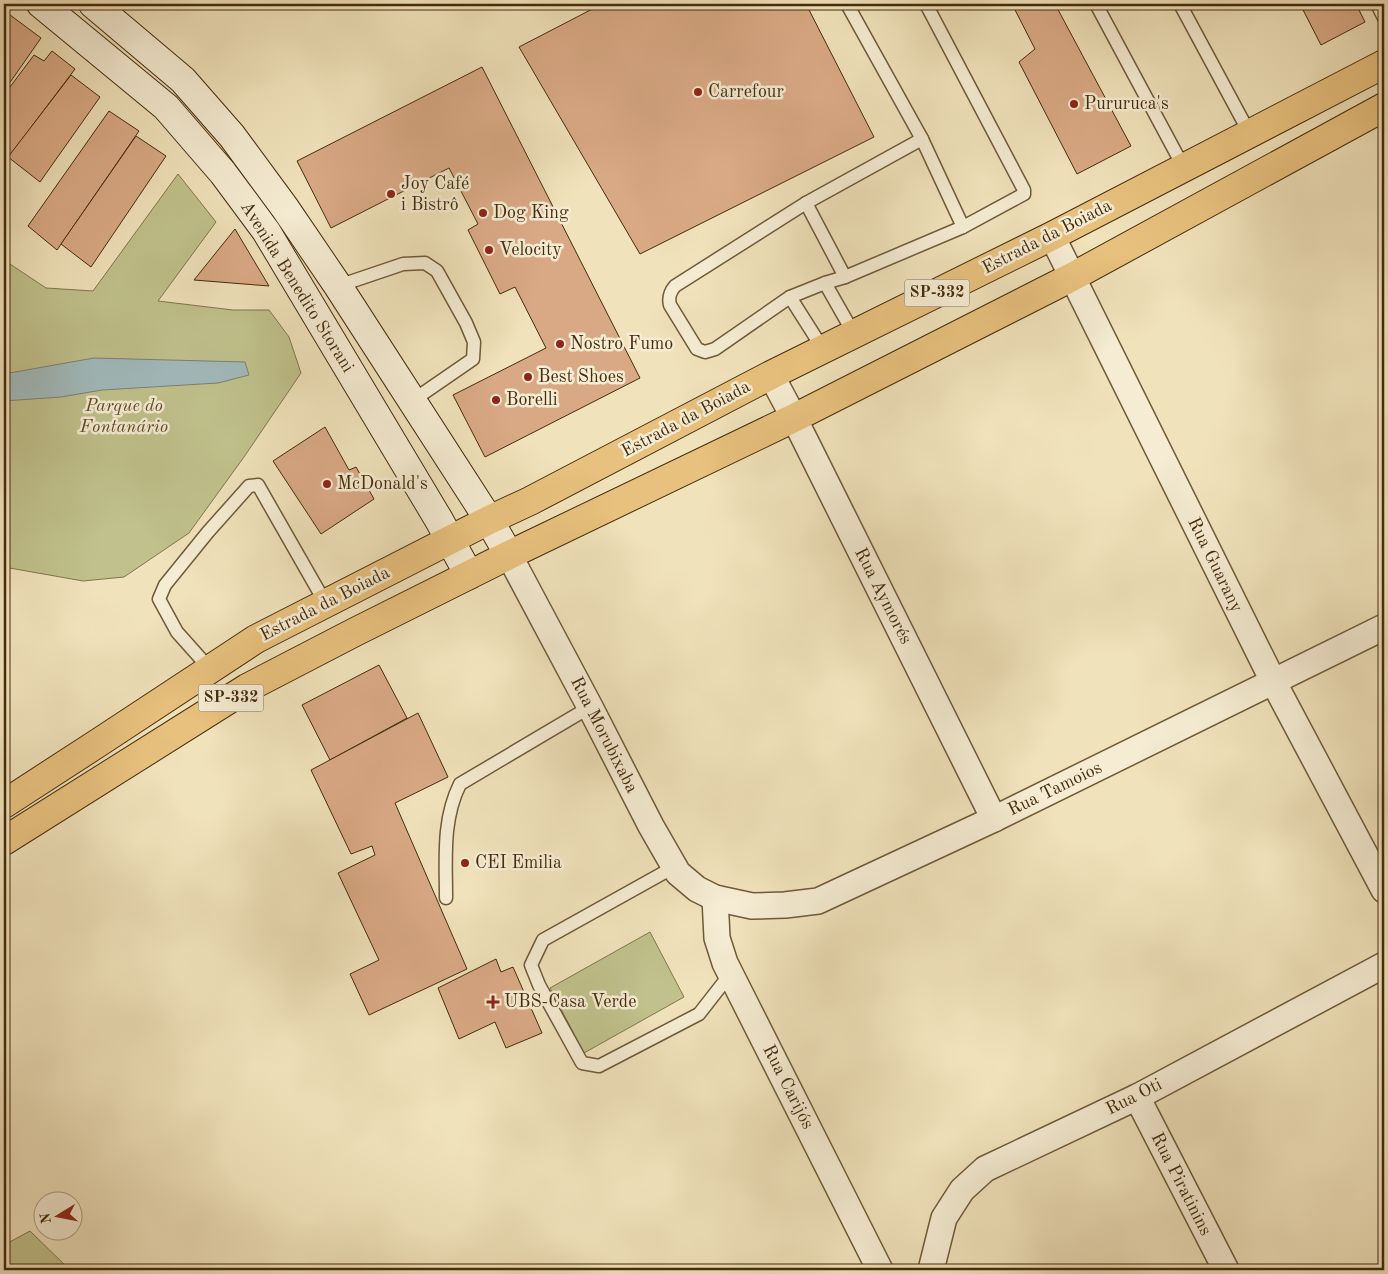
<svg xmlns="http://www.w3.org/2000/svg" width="1388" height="1274" font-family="'Old Standard TT',serif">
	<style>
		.green { fill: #c0c18c; stroke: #82764c }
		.water { fill: #a1babc; stroke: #7c8176 }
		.building { fill: #d9a985; stroke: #442c0c }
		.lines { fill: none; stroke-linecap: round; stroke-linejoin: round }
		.service-casing { stroke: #6f5a38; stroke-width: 15 }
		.minor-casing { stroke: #6f5a38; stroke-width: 28 }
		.secondary-casing { stroke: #442c0c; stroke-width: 30 }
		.primary-casing { stroke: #442c0c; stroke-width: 30 }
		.service { stroke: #f5ecd3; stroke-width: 12 }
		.minor { stroke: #f5ecd3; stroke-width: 25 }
		.secondary { stroke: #f5ecd3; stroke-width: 28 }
		.primary { stroke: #e8c17e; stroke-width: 28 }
		.poi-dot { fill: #8f2418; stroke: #f5ecd3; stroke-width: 2 }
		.labels { text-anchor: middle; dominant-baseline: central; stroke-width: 5; stroke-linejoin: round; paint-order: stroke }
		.shield { fill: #f5ecd3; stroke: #796648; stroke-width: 1 }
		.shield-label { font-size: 16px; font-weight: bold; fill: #442c0c }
		.poi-label { font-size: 18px; fill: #442c0c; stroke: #f5ecd3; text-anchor: start }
		.street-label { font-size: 18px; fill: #442c0c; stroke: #f5ecd3 }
		.park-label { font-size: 18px; font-style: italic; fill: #5d4a26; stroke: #f5ecd3 }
	</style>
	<rect width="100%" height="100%" fill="#f0e2bb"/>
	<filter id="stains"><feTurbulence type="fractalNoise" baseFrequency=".004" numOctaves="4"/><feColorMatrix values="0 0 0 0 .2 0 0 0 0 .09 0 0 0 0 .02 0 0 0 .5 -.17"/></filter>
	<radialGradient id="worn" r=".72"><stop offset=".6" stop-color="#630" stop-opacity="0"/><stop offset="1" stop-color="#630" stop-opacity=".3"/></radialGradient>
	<g class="green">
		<path d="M178 174 216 222 158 301 233 310H269L289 337 301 373 244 457 189 533 124 577 83 581 4 567V260L46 288 93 291Z"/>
		<path d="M650 932 684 997 584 1053 550 988Z"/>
		<path d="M30 1231 70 1270H4V1245Z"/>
	</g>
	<path class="water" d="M94 358 245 362 249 375 218 383 102 390 61 397 4 401V374Z"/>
	<g class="building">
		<path d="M189 4H202L194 10Z"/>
		<path d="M602 4H806L874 137 640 254 519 47Z"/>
		<path d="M1012 4H1055L1131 146 1077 174 1019 62 1035 49Z"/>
		<path d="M1300 4H1356L1365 22 1321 45Z"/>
		<path d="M6 12 41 38 4 91V16Z"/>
		<path d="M52 51 75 69 4 163V95L34 55 44 61Z"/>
		<path d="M482 67 640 378 485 457 453 395 546 348 515 287 500 294 468 230 478 224 449 168 331 228 297 161Z"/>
		<path d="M71 75 100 97 40 182 8 157Z"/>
		<path d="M109 111 139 131 57 250 28 226Z"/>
		<path d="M136 136 166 156 91 267 61 244Z"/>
		<path d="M235 229 269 286 194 280Z"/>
		<path d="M325 427 349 470 356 467 374 499 321 534 273 461Z"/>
		<path d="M379 665 407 718 330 760 302 705Z"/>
		<path d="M418 713 448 777 395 803 467 969 369 1015 350 974 379 960 338 873 375 855 372 846 351 854 311 770Z"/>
		<path d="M496 959 501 972 513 967 542 1033 506 1048 495 1022 459 1039 438 988Z"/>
	</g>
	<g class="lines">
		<defs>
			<g id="service">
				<path d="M847 4 922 139 963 227"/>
				<path d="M1096 4 1184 168"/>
				<path d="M1180 4 1250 134"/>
				<path d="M1377 4 1384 18"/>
				<path d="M922 139 806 203 675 286C670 292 668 297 670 305L697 349 705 352 715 349 790 297 825 283 845 277 963 227 1024 194V190L926 4"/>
				<path d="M806 203 845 277"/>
				<path d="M825 283 854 334"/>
				<path d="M338 286 403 264 425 263 437 271 466 323 474 342 473 359 412 401"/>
				<path d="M790 297 823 349"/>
				<path d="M210 669 177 632 159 599 165 585 208 532 249 486 258 485 326 604"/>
				<path d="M674 867 543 940 531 965 539 985 582 1063 599 1066 699 1014 731 973"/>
				<path d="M446 898C446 859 442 820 460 784L590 707"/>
			</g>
			<g id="minor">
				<path d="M1052 236 1273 681 1384 890"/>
				<path d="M771 375 794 418 994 819"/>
				<path d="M509 555 590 707 651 826 678 873 697 889 715 898 752 906 785 905 818 901 994 819 1384 627"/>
				<path d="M715 898 717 938 725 963 880 1270"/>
				<path d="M1137 1097 1226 1270"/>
				<path d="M931 1270 944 1218 962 1190 985 1169 1137 1097 1384 965"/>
			</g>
			<g id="secondary">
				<path d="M41 4 166 107 223 173 266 231 439 520 469 575"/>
				<path d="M93 4 183 80 232 136 285 208 338 286 489 520 509 555"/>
			</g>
			<g id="primary">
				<path d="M4 804 98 743 256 639 489 520 530 501 771 375 1052 236 1384 64"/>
				<path d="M4 841 247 688 355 632 509 555 794 418 1072 277 1384 107"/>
			</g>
		</defs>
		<use href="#service" class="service-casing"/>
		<use href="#minor" class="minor-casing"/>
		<use href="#secondary" class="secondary-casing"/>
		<use href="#primary" class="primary-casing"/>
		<use href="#service" class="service"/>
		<use href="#minor" class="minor"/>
		<use href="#secondary" class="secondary"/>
		<use href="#primary" class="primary"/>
	</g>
	<g class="poi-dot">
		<circle cx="698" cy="92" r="5"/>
		<circle cx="1074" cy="104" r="5"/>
		<circle cx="391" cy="194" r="5"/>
		<circle cx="483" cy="213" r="5"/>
		<circle cx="489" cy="250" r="5"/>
		<circle cx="560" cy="344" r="5"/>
		<circle cx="528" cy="377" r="5"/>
		<circle cx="496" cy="400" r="5"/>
		<circle cx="327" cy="484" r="5"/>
		<circle cx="465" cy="863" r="5"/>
		<path d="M490.5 994.5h5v5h5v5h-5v5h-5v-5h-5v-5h5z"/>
	</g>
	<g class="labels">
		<g class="shield">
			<rect x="904.5" y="279.5" width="65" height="27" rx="4"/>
			<rect x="198.5" y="684.5" width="65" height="27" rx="4"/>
		</g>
		<g class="shield-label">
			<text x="937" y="293">SP-332</text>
			<text x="231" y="698">SP-332</text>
		</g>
		<g class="poi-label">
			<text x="708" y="92">Carrefour</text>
			<text x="1084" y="104">Pururuca's</text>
			<text x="401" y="184">Joy Café<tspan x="401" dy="21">i Bistrô</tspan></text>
			<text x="493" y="213">Dog King</text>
			<text x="499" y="250">Velocity</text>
			<text x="570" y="344">Nostro Fumo</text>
			<text x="538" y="377">Best Shoes</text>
			<text x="506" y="400">Borelli</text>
			<text x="337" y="484">McDonald's</text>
			<text x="475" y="863">CEI Emilia</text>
			<text x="504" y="1002">UBS-Casa Verde</text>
		</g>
		<g class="street-label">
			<text transform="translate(1047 237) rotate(-27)">Estrada da Boiada</text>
			<text transform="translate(297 287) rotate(58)">Avenida Benedito Storani</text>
			<text transform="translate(686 419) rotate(-28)">Estrada da Boiada</text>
			<text transform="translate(1215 565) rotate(64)">Rua Guarany</text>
			<text transform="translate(883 596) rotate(63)">Rua Aymorés</text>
			<text transform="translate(325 604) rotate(-27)">Estrada da Boiada</text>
			<text transform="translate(604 735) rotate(63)">Rua Morubixaba</text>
			<text transform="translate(1055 789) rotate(-26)">Rua Tamoios</text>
			<text transform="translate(788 1087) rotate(63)">Rua Carijós</text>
			<text transform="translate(1134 1097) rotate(-27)">Rua Oti</text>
			<text transform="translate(1181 1184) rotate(63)">Rua Piratinins</text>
		</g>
		<g class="park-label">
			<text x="124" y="406">Parque do<tspan x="124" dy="21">Fontanário</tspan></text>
		</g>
	</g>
	<rect width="1388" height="1274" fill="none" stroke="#f0e2bb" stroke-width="20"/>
	<rect x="5" y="5" width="1378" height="1264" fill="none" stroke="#442c0c" stroke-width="2.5"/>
	<rect x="10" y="10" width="1368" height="1254" fill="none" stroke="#442c0c"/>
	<g transform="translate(58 1216) rotate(260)"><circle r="24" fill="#f5ecd3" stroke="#ae9f83"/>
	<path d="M0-4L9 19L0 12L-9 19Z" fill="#8f2418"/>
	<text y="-8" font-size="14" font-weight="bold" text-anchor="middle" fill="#442c0c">N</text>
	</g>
	<rect width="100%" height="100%" filter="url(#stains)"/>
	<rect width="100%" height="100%" fill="url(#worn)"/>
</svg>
